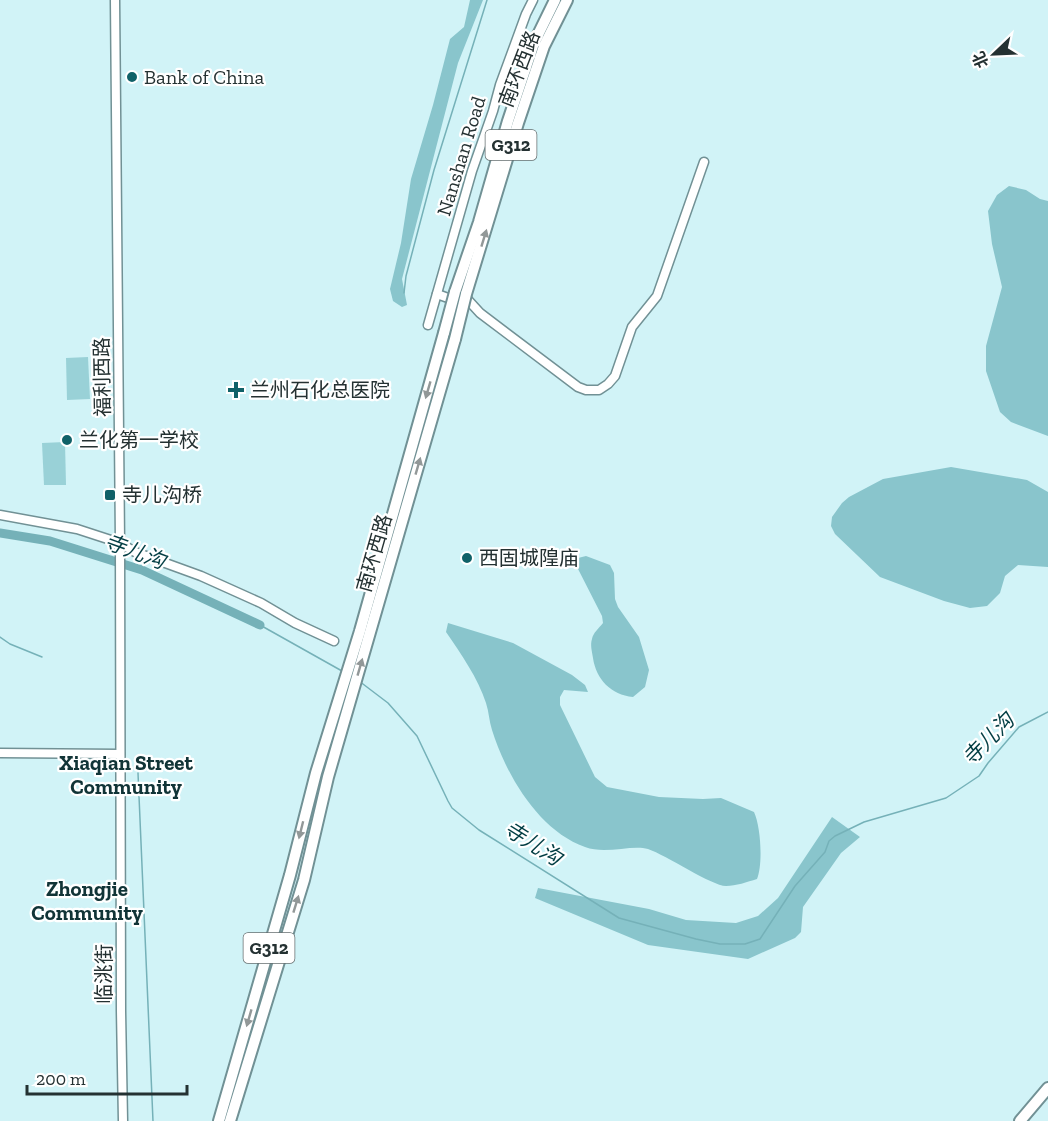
<svg xmlns="http://www.w3.org/2000/svg" width="1048" height="1121" font-family="'Zilla Slab','Noto Sans SC',serif">
	<style>
		.green { fill: #99d1d7 }
		.forest { fill: #89c5cc }
		.lines { fill: none; stroke-linecap: round; stroke-linejoin: round }
		.stream { stroke: #75b1b8; stroke-width: 1.5 }
		.river { stroke: #75b1b8; stroke-width: 9 }
		.secondary-casing { stroke: #719195; stroke-width: 11 }
		.highway-casing { stroke: #719195; stroke-width: 14 }
		.secondary { stroke: #fff; stroke-width: 8 }
		.highway { stroke: #fff; stroke-width: 10 }
		.highway-bridge-casing { stroke: #719195; stroke-width: 14; stroke-linecap: butt }
		.highway-bridge { stroke: #fff; stroke-width: 10 }
		.oneway { fill: #929898 }
		.poi-dot { fill: #106168; stroke: #fff; stroke-width: 2 }
		.labels { text-anchor: middle; dominant-baseline: central; stroke-width: 4.5; stroke-linejoin: round; paint-order: stroke }
		.shield { fill: #fff; stroke: #666f70; stroke-width: 1.5 }
		.shield-label { font-size: 18px; font-weight: bold; fill: #243132 }
		.street-label { font-size: 20px; fill: #243132; stroke: #fff }
		.poi-label { font-size: 20px; fill: #243132; stroke: #fff; text-anchor: start }
		.water-label { font-size: 21px; font-style: italic; fill: #033e44; stroke: #fff }
		.neighbourhood-label { font-size: 21px; font-weight: bold; fill: #113437; stroke: #fff }
	</style>
	<rect width="100%" height="100%" fill="#d1f3f7"/>
	<g class="green">
		<path d="M88 357 90 399 67 400 66 358Z"/>
		<path d="M65 442 66 485H44L42 443Z"/>
	</g>
	<g class="forest">
		<path d="M470 0H483L458 63 402 279 407 305 402 307 393 301 390 289 401 243 411 179 433 105 450 39 464 27Z"/>
		<path d="M1009 186 1026 190 1040 199 1048 201V436L1011 422 1000 412 986 371V346L1002 287 992 244 988 211 997 195Z"/>
		<path d="M951 467 1027 480 1048 492V567L1018 565 1005 576 1000 593 987 606 970 608 944 601 880 577 835 534 831 526 832 517 842 503 849 497 883 479Z"/>
		<path d="M586 556 610 565 614 573 615 599 618 607 639 637 649 670 645 687 633 697C611 695 596 679 593 658 592 651 590 645 592 639 593 633 599 628 603 623L602 616 576 565 578 558Z"/>
		<path d="M448 623 513 643 572 675 585 685 588 692 564 690 560 697V705L595 777 607 787 659 797 703 799 721 798 754 812C761 827 763 865 757 879 747 882 736 886 726 886 712 886 666 855 648 849 632 844 606 855 585 847 539 831 506 775 492 730 489 721 489 712 486 703 478 678 461 654 446 632Z"/>
		<path d="M832 817 860 837 841 853 803 907 801 932 795 938 748 959 648 945 535 898 538 888 649 909 686 920 736 923 758 916 778 898Z"/>
	</g>
	<g class="lines">
		<g class="stream">
			<path d="M404 293 406 276 434 170 487 0"/>
			<path d="M260 625 342 671"/>
			<path d="M0 637 10 644 42 657"/>
			<path d="M359 681 388 703 417 736 448 801 452 808 479 830 619 918 696 939 720 944H745L760 939 795 886 825 852 829 841 835 836 864 822 946 798 979 776 988 763 1019 727 1048 712"/>
			<path d="M138 773 153 1121"/>
		</g>
		<path class="river" d="M0 533 50 541 142 570 260 625"/>
		<defs>
			<g id="secondary">
				<path d="M115 0 120 543 121 1011 123 1121"/>
				<path d="M437 294 448 298 469 301 480 313 578 387 586 390H599L608 384 615 376 632 327 657 296 704 162"/>
				<path d="M428 325 472 171 493 111 500 85 526 14 533 0"/>
				<path d="M0 515 77 529 120 543 135 552 201 576 261 603 295 623 334 641"/>
				<path d="M0 753 120 754"/>
			</g>
			<g id="highway">
				<path d="M455 292 479 222 508 121 534 43 555 0"/>
				<path d="M466 294 518 123 544 46 567 0"/>
				<path d="M219 1121 290 875 316 773 360 631 444 333"/>
				<path d="M230 1121 304 880 328 777 455 339"/>
				<path d="M1020 1121 1048 1088"/>
			</g>
		</defs>
		<use href="#secondary" class="secondary-casing"/>
		<use href="#highway" class="highway-casing"/>
		<use href="#secondary" class="secondary"/>
		<use href="#highway" class="highway"/>
		<defs>
			<g id="highway-bridge">
				<path d="M444 333 455 292"/>
				<path d="M455 339 466 294"/>
			</g>
		</defs>
		<use href="#highway-bridge" class="highway-bridge-casing"/>
		<use href="#highway-bridge" class="highway-bridge"/>
	</g>
	<defs><path id="oneway-solid" d="M-6-.8H1V-3.2L6.5 0L1 3.2V.8H-6Z" transform="scale(1.5)"/></defs>
	<g class="oneway">
		<use href="#oneway-solid" transform="translate(484 238) rotate(-73)"/>
		<use href="#oneway-solid" transform="translate(428 390) rotate(106)"/>
		<use href="#oneway-solid" transform="translate(418 466) rotate(-74)"/>
		<use href="#oneway-solid" transform="translate(360 667) rotate(-74)"/>
		<use href="#oneway-solid" transform="translate(301 830) rotate(104)"/>
		<use href="#oneway-solid" transform="translate(296 904) rotate(-73)"/>
		<use href="#oneway-solid" transform="translate(249 1018) rotate(106)"/>
	</g>
	<g class="poi-dot">
		<circle cx="132" cy="77" r="6"/>
		<path d="M233 381h6v6h6v6h-6v6h-6v-6h-6v-6h6z"/>
		<circle cx="67" cy="440" r="6"/>
		<rect x="104" y="489" width="12" height="12" rx="3"/>
		<circle cx="467" cy="558" r="6"/>
	</g>
	<g class="labels">
		<g class="shield">
			<rect x="485.5" y="130" width="51" height="30" rx="4.5"/>
			<rect x="243.5" y="933" width="51" height="30" rx="4.5"/>
		</g>
		<g class="shield-label">
			<text x="511" y="145">G312</text>
			<text x="269" y="948">G312</text>
		</g>
		<g class="street-label">
			<text transform="translate(519 69) rotate(-69)">南环西路</text>
			<text transform="translate(461 156) rotate(-73)">Nanshan Road</text>
			<text transform="translate(102 377) rotate(-91)">福利西路</text>
			<text transform="translate(374 553) rotate(-74)">南环西路</text>
			<text transform="translate(104 974) rotate(-90)">临洮街</text>
		</g>
		<g class="poi-label">
			<text x="144" y="77">Bank of China</text>
			<text x="250" y="390">兰州石化总医院</text>
			<text x="79" y="440">兰化第一学校</text>
			<text x="122" y="495">寺儿沟桥</text>
			<text x="479" y="558">西固城隍庙</text>
		</g>
		<g class="water-label">
			<text transform="translate(135 551) rotate(20)">寺儿沟</text>
			<text transform="translate(988 739) rotate(-46)">寺儿沟</text>
			<text transform="translate(533 843) rotate(32)">寺儿沟</text>
		</g>
		<g class="neighbourhood-label">
			<text x="126" y="762">Xiaqian Street<tspan x="126" dy="24">Community</tspan></text>
			<text x="87" y="888">Zhongjie<tspan x="87" dy="24">Community</tspan></text>
		</g>
	</g>
	<g transform="translate(994 54) rotate(247)" stroke="#ffffff" stroke-width="4.5" paint-order="stroke">
	<path d="M0-4.5L10 22L0 15L-10 22Z" fill="#243132"/>
	<text y="-9" font-size="16" font-weight="bold" text-anchor="middle" fill="#243132">北</text>
	</g>
	<path d="M27 1085v9h160v-9" fill="none" stroke="#243132" stroke-width="3"/>
	<text x="36" y="1085" font-size="18" fill="#243132" stroke="#ffffff" stroke-width="4.5" paint-order="stroke">200 m</text>
</svg>
